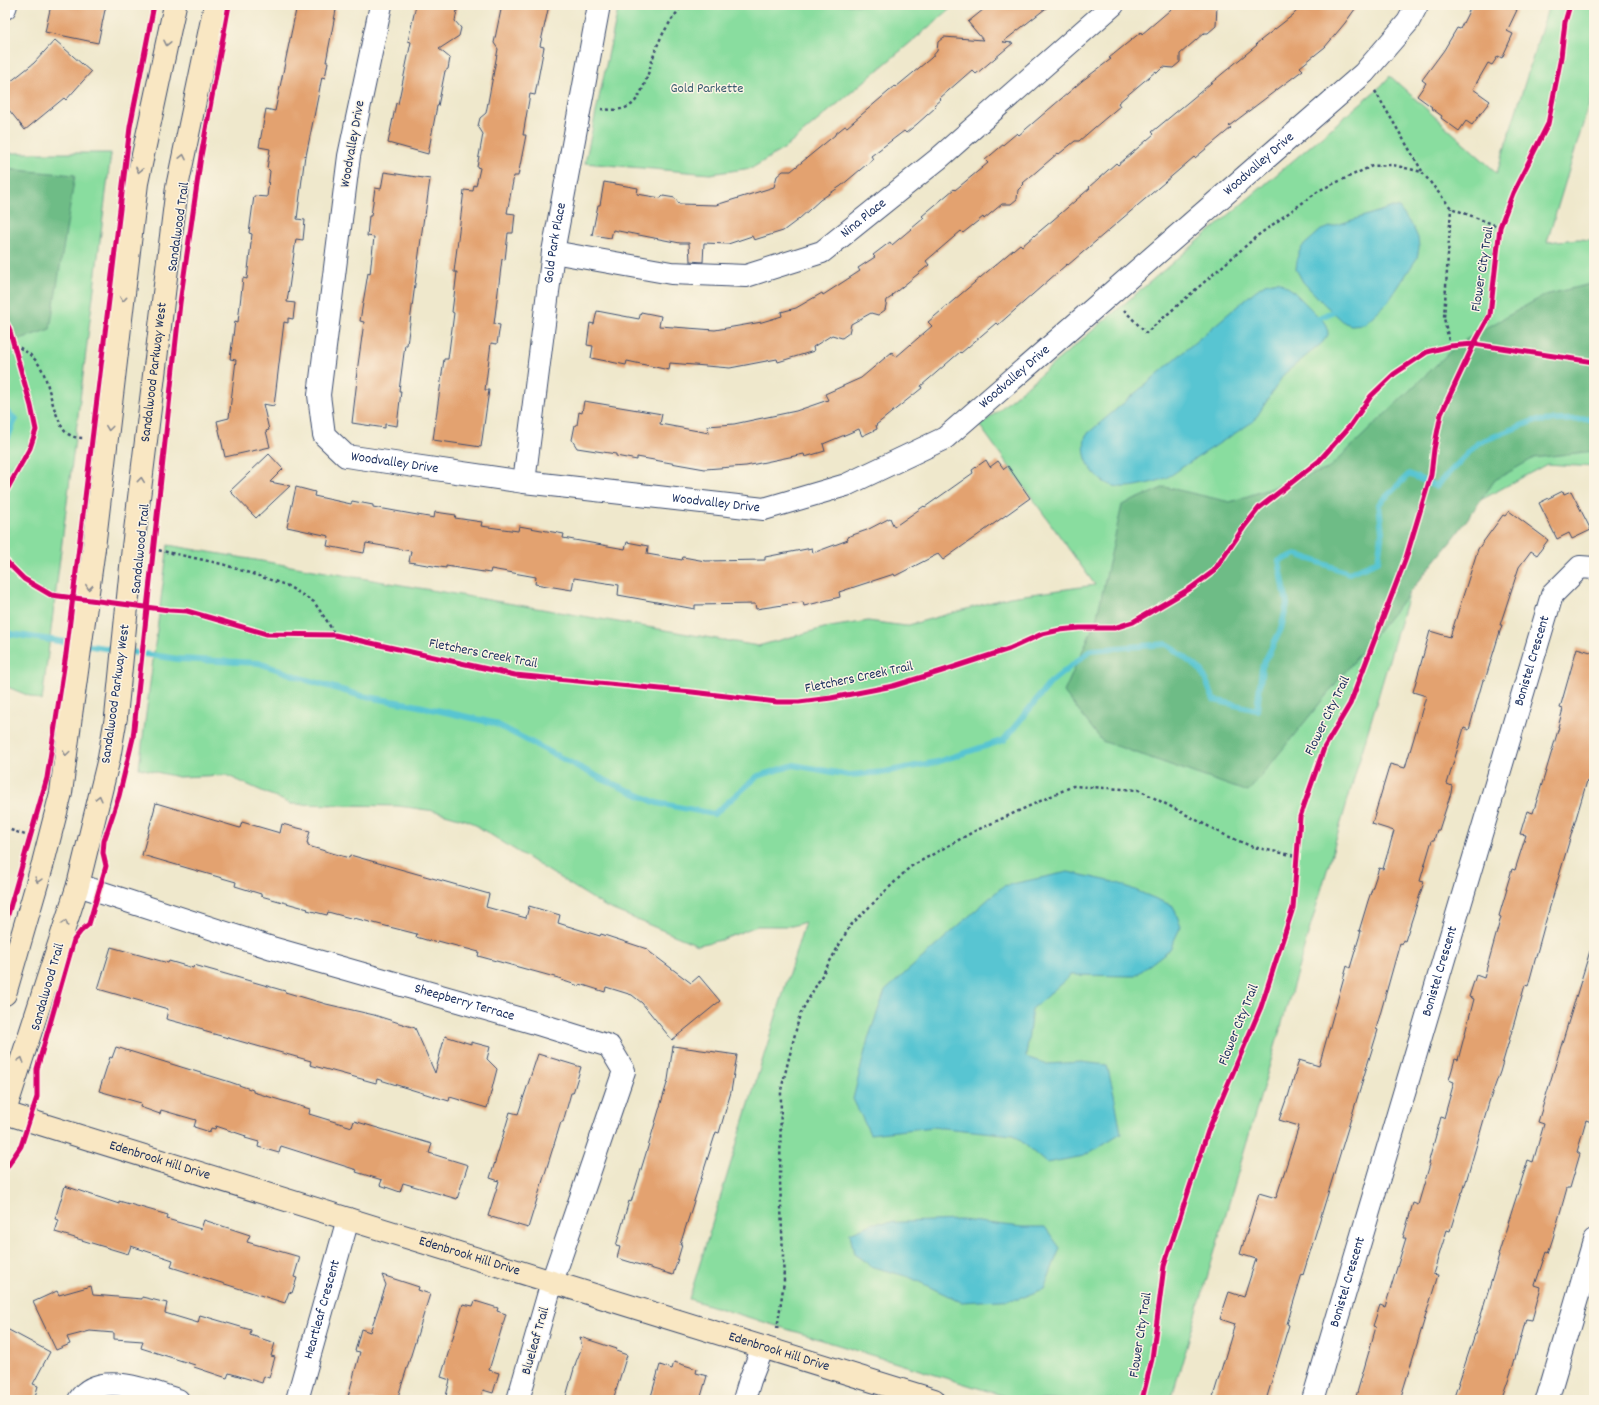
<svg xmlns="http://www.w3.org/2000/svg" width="1599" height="1405" font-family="Dekko,sans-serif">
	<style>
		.green { fill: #89dd9f; stroke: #52867e }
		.forest { fill: #6ebc86; stroke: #447672 }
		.water { fill: #59c5d2; stroke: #3a7a98 }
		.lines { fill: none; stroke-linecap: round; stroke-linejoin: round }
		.stream { stroke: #59c5d2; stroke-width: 6 }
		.building { fill: #e3a270 }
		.street-casing { stroke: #3b4b6e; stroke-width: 24 }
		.secondary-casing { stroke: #3b4b6e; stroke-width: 24 }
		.path { stroke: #3b4b6e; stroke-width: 2.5; stroke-dasharray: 3 3; stroke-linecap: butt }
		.street { stroke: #fff; stroke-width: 22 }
		.secondary { stroke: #f9e7c3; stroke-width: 22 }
		.secondary-bridge-casing { stroke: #3b4b6e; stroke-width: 24; stroke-linecap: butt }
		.secondary-bridge { stroke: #f9e7c3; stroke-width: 22 }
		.cycleway-casing { stroke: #fcf5e5; stroke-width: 8 }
		.cycleway { stroke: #d6006c; stroke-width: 5 }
		.oneway { stroke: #8a8b90 }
		.labels { text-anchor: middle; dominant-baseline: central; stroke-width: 3; stroke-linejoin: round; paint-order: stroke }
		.park-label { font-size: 14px; fill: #365a6e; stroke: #fcf5e5 }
		.street-label { font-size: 14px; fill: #1b2f5e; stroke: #fcf5e5 }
	</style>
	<rect width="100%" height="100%" fill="#fcf5e5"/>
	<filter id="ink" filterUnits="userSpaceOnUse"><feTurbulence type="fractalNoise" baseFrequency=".025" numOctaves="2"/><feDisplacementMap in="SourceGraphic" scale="8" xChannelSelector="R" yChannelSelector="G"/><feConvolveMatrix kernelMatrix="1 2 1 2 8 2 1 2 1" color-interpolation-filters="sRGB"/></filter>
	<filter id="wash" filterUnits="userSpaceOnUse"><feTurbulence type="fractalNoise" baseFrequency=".012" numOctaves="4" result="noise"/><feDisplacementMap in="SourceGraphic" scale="16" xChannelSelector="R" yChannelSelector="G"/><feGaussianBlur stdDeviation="0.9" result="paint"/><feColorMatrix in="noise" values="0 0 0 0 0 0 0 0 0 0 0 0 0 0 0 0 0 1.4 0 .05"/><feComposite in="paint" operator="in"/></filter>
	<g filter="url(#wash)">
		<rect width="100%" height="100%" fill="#efe8cc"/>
		<g class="green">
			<path d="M619 5H955L785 148 752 168 710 174 585 163Z"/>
			<path d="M1549 5H1594V88L1547 242 1578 239 1594 240V467L1547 464 1466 508 1416 568 1171 1400H1017L689 1299 805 922 792 926H757L721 940 698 945 606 907 469 821 435 811 398 806 291 804 226 775 178 777 139 768 168 545 758 646 824 628 868 621 905 626 1010 597 1095 585 980 426 1381 86 1390 76 1497 173Z"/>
			<path d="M5 153H111L42 701 5 686Z"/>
		</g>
		<g class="forest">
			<path d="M5 169 75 175 50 329 5 344Z"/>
			<path d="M1594 283V451L1534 458 1495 480 1456 535 1248 792 1102 741 1064 692 1096 621 1122 505 1165 487 1230 502 1328 469 1458 344 1545 295Z"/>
		</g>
		<g class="water">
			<path d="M1393 207 1399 208 1414 229 1418 238 1419 248 1417 258 1388 302 1364 324 1351 325 1345 323 1324 304 1303 282 1296 269 1298 254 1302 247 1321 230Z"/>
			<path d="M1278 281 1292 290 1327 325 1328 335 1322 343 1284 374 1254 421 1181 468C1169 478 1160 481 1145 484 1121 490 1102 489 1089 465 1084 457 1083 444 1086 435L1255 291 1265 284Z"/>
			<path d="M1068 872 1118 883 1173 906 1181 926 1170 949 1135 976 1071 975 1032 1009 1026 1057 1047 1064 1081 1062 1107 1065 1114 1094 1121 1133 1084 1156 1046 1163 1014 1135 933 1127 870 1134 853 1099 868 1039 885 991 1003 886Z"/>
			<path d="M961 1220 1022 1227H1045L1060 1248 1044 1289 1019 1299 961 1302 909 1277 873 1267 854 1254 850 1233 874 1223Z"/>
		</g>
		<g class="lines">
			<g class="stream">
				<path d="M1319 318 1332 312"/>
				<path d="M5 410 15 419 5 445"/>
				<path d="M5 633 178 659 259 663 307 680 362 696 414 705 494 723 602 779 657 803 714 814 758 776 794 765 849 775 884 772 937 762 1004 740 1051 682 1091 650 1167 644 1202 671 1214 700 1257 710 1262 667 1281 629 1287 604 1279 561 1296 554 1349 573 1378 561 1382 532 1379 504 1409 474 1436 486 1478 443 1533 421 1594 419"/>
			</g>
		</g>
		<g id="blocks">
			<g class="building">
				<path d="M51 5H106L98 43 45 32Z"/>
				<path d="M297 5H321L334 7 333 9 336 10 326 62H328L325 78 322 77 306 156 305 155 297 219 305 220 303 240 296 239 287 302 295 303 293 319 288 318V323L284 322 274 406 263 404 269 430 266 431 270 447 225 457 217 421 229 418 236 360 230 359 235 321 238 322 243 278 247 279 252 234 249 233 254 196 267 197 270 171 267 168 270 149 259 147 266 109 275 111Z"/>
				<path d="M416 5H458L455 21 461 28 459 36 439 49 450 58 448 69 445 71 438 106H437L428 154 388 143 396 103 398 104 411 42 408 41Z"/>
				<path d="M502 5H549L540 46 544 47 535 95 530 94 523 135H526L518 176H514L507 213 515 214 513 233H508L505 260 502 259 494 324 500 325 497 344 491 343 485 390H489L481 447 433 440 444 359H448L454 313 452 312 457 272H454L464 190 473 191 474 185 476 186 480 168 477 167 483 134 478 126 480 118 486 113 498 49 494 43Z"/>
				<path d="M989 5H1050L1003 42 1013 43 976 74 972 70 940 98 941 99 934 105 936 107 917 124 906 133 904 131 871 156 873 159 841 186 820 200 799 219 783 231 754 240 752 236 728 244 704 243 703 262 690 261 689 243H680L613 230 611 238 592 235 598 205H600L604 182 638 188 637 194 661 198 663 196 675 198 679 204 716 205 774 187 777 176 783 171H791L835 135V134L845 126 847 127 895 86 896 87 931 58 937 51 938 42 944 37 983 40 968 22Z"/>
				<path d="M1176 5H1217L1216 26 1208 33H1204L1180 54V62L1173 68 1163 67 1157 73 1156 71 1118 103 1120 106 1094 128 1079 141H1075L1059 154 1058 153 1023 183 1024 184 1018 190 1017 199 1011 204H1002L984 219 983 217 963 233 961 231 926 261 929 265 892 295 893 296 887 300 885 310 878 315 871 313 851 324 849 333 842 338 832 335 813 347 814 351 778 362 777 359 730 368 670 363 669 370 627 361 626 365 591 358 593 346 587 345 590 323 594 324 597 311 639 319 641 312 661 316 659 326 715 330 762 322 782 316 781 312 796 308 822 293 823 295 860 271 858 268 875 257 873 255 890 242 892 245 924 218 922 216 954 189 955 190 988 163 985 160 1017 133 1019 135 1082 81 1111 59 1109 58 1141 32 1142 34Z"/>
				<path d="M1302 5H1358L1345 23 1325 47 1300 67 1303 70 1229 126 1231 128 1195 158 1194 157 1165 182 1068 265 1067 264 998 325 996 323 961 353 960 352 921 386 922 388 876 425 877 429 862 436 859 429 823 444 825 451 805 457 804 454 746 466 705 469 637 457V460L616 456V454L577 448 572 440 575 425H577L579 412 582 413 584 401 662 414 660 424 709 433 708 426 734 424 796 411 828 400 825 394 861 378 892 352 896 357 932 326 928 322 1020 244 1022 246 1053 220 1090 188 1089 187 1116 163 1118 165 1154 134 1152 132 1257 45 1256 44 1293 15Z"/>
				<path d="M1472 5H1508L1517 10 1507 31 1513 34 1502 58 1498 56 1492 65 1488 63 1473 89 1490 101 1472 125 1466 121 1459 131 1441 118 1442 116 1431 108 1432 107 1417 96 1426 83 1422 80 1444 50 1457 28 1460 29Z"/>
				<path d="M55 40 91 72 66 100 64 98 25 130 5 105V86L34 63Z"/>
				<path d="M384 172 430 179 425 216H424L407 345H405L399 391H401L397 426 385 424V428L352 423 357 380 356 379 364 322 360 321 368 273 370 274 374 237 367 236 369 216H371L375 188 381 189Z"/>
				<path d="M269 454 283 469 270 482 290 486 256 518 230 491Z"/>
				<path d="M986 460 990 467 998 461 1004 469 1008 466 1030 498 943 560 938 554 895 576 894 574 839 592 840 597 804 606 803 602 756 609 755 604 695 605V609L618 595 619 585 574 578 572 590 535 584 536 577 491 569 490 573 446 566V568L409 562 411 551 366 543 364 553 327 546 329 536 287 527 296 487 315 492 314 496 351 504 352 501 373 505V507L434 518 435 512 456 515 455 518 482 522 481 526 518 531 519 526 564 534 563 538 625 549 627 542 648 546 647 554 682 560 683 557 705 561 765 560V557L812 548 813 553 848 540 847 537 867 530 890 518 894 527 924 506 925 507 973 473 972 470Z"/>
				<path d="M1563 491 1564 494 1571 491 1591 530 1572 539 1569 533 1557 539 1539 503Z"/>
				<path d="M1509 511 1548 540 1537 555 1531 551 1519 567 1500 625H1502L1485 680H1483L1469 730 1464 728 1447 784 1452 786 1451 793 1439 830H1437L1434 840H1432L1420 881 1424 882 1405 941 1403 940 1402 944 1400 943 1376 1029 1378 1030 1303 1275 1302 1274 1287 1324 1289 1325 1266 1400H1212L1235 1324 1220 1319 1229 1292 1244 1297 1256 1259 1240 1254 1259 1193 1276 1198 1299 1126 1279 1120 1287 1097H1288L1299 1060 1319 1066 1347 966 1350 968 1361 931H1359L1368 901 1379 868 1383 869 1394 831 1372 824 1390 764 1405 768 1416 731 1426 696 1413 692 1430 631 1450 637 1478 549 1503 515 1505 516Z"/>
				<path d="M1577 648 1594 653V764L1589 782 1587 781 1544 927 1528 986 1525 985 1500 1072 1489 1102 1463 1192H1462L1450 1231 1447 1230 1433 1274 1438 1275 1400 1400H1355L1376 1327 1373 1326 1380 1305 1385 1307 1406 1238H1403L1413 1203 1418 1205 1430 1164H1428L1441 1117 1444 1118 1454 1082 1449 1080 1455 1059 1458 1060 1474 999 1469 997 1476 975 1484 978 1501 917 1499 916 1507 889H1506L1512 869 1515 870 1526 835 1520 834 1527 811 1533 813 1546 771 1559 727H1558L1563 709 1560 708Z"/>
				<path d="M156 803 240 828 242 822 280 833 282 824 310 831 307 843H308V846L349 858 350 855 489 894 486 907 526 918 529 906 560 915 558 923 600 936 601 934 647 949V950L691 983 699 976 720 1001 672 1040 642 1003 632 995 606 987 605 992 580 984 579 986 561 980 562 979 478 956 479 952 438 941 437 943 416 937 417 934 354 918V919L328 912 327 915 307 910 308 909 261 896V894L235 886 236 882 142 855Z"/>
				<path d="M111 947 168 963 169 961 193 968 194 965 285 991V992L326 1004 374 1015 415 1028 435 1073 445 1036 471 1044V1042L490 1047 487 1059 497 1069 487 1108 450 1097 449 1101 377 1079 376 1083 340 1073 310 1065 311 1061 203 1031V1029L166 1019 168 1009 98 989Z"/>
				<path d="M1590 951 1594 952V1123L1586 1120 1577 1152 1580 1154 1570 1188H1567L1553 1238 1548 1253 1546 1252 1535 1285 1541 1287 1532 1320 1526 1319 1513 1366 1501 1400H1453L1478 1325 1499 1256 1498 1255 1528 1160 1533 1162 1544 1124 1538 1122Z"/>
				<path d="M673 1046 737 1055 731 1092 719 1133 716 1132 680 1245H682L673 1275 617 1258 620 1247 616 1246 629 1201 631 1202 647 1150 668 1080Z"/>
				<path d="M116 1047 230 1082 253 1090V1092L310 1109 309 1114 352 1127 354 1121 432 1144 429 1153 468 1165 457 1199 403 1183 400 1192 380 1185 382 1180 356 1172 357 1170 281 1146 279 1153 258 1147 259 1142 245 1138 246 1136 216 1126 215 1129 211 1128 210 1132 194 1127 196 1120 161 1110 160 1114 140 1107 141 1103 99 1091 110 1057 112 1058Z"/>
				<path d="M538 1054 581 1067 573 1093H571L563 1122H561L528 1228 488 1216 499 1181 490 1178 499 1149 510 1112 518 1114Z"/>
				<path d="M65 1186 119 1204V1201L168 1215 167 1219 201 1229 204 1220 250 1235 247 1242 300 1257 294 1277 297 1278 292 1293 289 1292 285 1303 171 1267 173 1260 131 1246 128 1254 55 1232 59 1220 55 1219Z"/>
				<path d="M382 1275 419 1287 418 1290 430 1294 397 1400H347L360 1352 355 1351 361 1329 370 1332 386 1285Z"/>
				<path d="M91 1286 93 1295 142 1299V1297L167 1303 165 1313 198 1323 200 1315 251 1330 250 1335 275 1343 271 1356 275 1357 269 1378 264 1376 262 1383 229 1373 227 1378 194 1367 195 1365 141 1348 143 1341 114 1339V1333L90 1331 67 1337 70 1344 56 1350 33 1302 57 1291 59 1295Z"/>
				<path d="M475 1301 498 1308 497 1311 506 1314 489 1370 499 1373 493 1393 483 1390 480 1400H445L450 1380 441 1377 463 1304 473 1306Z"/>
				<path d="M5 1328 50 1352 33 1384 38 1386 34 1400H5Z"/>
				<path d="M580 1337 617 1349 616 1351 627 1355 613 1400H565L576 1362 582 1347Z"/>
				<path d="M674 1362 697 1369 696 1373 707 1376 700 1400H650L660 1365 672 1369Z"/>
			</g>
		</g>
	</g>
	<g filter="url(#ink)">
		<use href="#blocks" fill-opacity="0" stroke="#3b4b6e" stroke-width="1"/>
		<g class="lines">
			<defs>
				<g id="street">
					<path id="s1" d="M381 5 349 156 319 395 324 435 346 456 524 482 764 509 846 485 945 438 1364 73 1408 22 1417 5"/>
					<path d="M5 8 6 5"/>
					<path id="s2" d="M553 252 671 273 746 276 822 252 938 159 1113 5"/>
					<path id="s3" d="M524 482 553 252 599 5"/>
					<path id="s4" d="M78 885 272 948 535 1023 609 1046 624 1071 552 1282 518 1400"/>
					<path d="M79 1400C99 1369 151 1392 178 1400"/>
					<path id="s5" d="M297 1400 348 1219"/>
					<path d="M744 1400 750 1380 763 1347"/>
					<path id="s6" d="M1313 1400 1552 595 1580 567 1594 568"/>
					<path d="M1547 1400 1594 1241"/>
				</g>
				<g id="secondary">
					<path id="s7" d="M133 547 177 187 215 5"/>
					<path d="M94 548 137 183 175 5"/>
					<path d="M5 994 43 863 61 793 71 715"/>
					<path d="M5 1111 78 885 109 758 116 717"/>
					<path id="s8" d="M5 1113 934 1400"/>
				</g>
			</defs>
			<use href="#street" class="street-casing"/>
			<use href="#secondary" class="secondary-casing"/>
			<g class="path">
				<path d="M1375 91 1422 171"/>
				<path d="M601 109C610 110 623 111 631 105 646 94 650 61 658 44 664 30 673 17 683 5"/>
				<path d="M1124 310 1146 333 1257 236 1320 190 1372 166 1393 165 1422 172 1451 208 1500 227"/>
				<path d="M5 321 9 328 31 406 36 430 30 448 5 493"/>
				<path d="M14 345C51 362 44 386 58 418 61 425 63 432 70 435 75 438 80 438 85 438"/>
				<path d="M1450 346 1444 318 1451 208"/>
				<path d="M153 549 222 564 286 585 314 602 327 621 335 635"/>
				<path d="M5 560 24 579 51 595 66 597"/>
				<path d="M148 607 187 611 267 634 335 635 515 675 692 692 777 702H799L831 698 893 686 942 671 1009 649 1042 634 1060 630 1079 628H1114L1133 622 1191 588 1214 571 1244 527 1259 508 1319 461 1350 426 1371 396 1394 374 1427 352 1450 346 1474 344 1594 362"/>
				<path d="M5 828 28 836"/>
				<path d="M777 1329 784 1282 780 1181 781 1090 800 1014 850 926 910 867 973 832 1073 786 1139 790 1225 835 1253 847 1296 856"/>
				<path d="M1142 1400 1152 1359 1164 1266 1208 1131 1261 1007 1293 908 1300 817 1324 748 1350 704 1406 558 1431 475 1434 449 1441 414 1474 344 1490 315 1500 227 1513 193 1548 124 1561 57 1565 22 1570 5"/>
			</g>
			<use href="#street" class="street"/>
			<use href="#secondary" class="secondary"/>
			<defs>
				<g id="secondary-bridge">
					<path d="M71 715 94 548"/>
					<path d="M116 717 133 547"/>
				</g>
			</defs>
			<use href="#secondary-bridge" class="secondary-bridge-casing"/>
			<use href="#secondary-bridge" class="secondary-bridge"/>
			<defs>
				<g id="cycleway">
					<path d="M5 321 9 328 31 406 36 430 30 448 5 493"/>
					<path d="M5 560 24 579 51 595 169 610 187 611 267 634 335 635 515 675 692 692 777 702H799L831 698 893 686 942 671 1009 649 1042 634 1060 630 1079 628H1114L1133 622 1191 588 1214 571 1244 527 1259 508 1319 461 1350 426 1371 396 1394 374 1427 352 1450 346 1474 344 1594 362"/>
					<path d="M5 925 47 778 66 654 130 127 154 5"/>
					<path d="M5 1170 21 1146 37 1097V1069L74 940 81 931 89 924 104 873 106 866 103 853 104 841 119 796 133 738 180 303 201 156 229 5"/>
					<path d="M1142 1400 1152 1359 1164 1266 1208 1131 1261 1007 1293 908 1300 817 1324 748 1350 704 1406 558 1431 475 1434 449 1441 414 1474 344 1490 315 1500 227 1513 193 1548 124 1561 57 1565 22 1570 5"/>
				</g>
			</defs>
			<use href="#cycleway" class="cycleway-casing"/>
			<use href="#cycleway" class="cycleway"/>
		</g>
		<defs><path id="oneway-chevron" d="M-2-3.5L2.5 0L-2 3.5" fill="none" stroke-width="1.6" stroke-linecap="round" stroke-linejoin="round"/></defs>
		<g class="oneway">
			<use href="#oneway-chevron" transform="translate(167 43) rotate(102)"/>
			<use href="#oneway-chevron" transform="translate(183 157) rotate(-78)"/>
			<use href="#oneway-chevron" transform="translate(139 170) rotate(102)"/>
			<use href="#oneway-chevron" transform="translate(123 299) rotate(96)"/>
			<use href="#oneway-chevron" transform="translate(109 428) rotate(97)"/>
			<use href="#oneway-chevron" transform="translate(141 480) rotate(-84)"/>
			<use href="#oneway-chevron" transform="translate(89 587) rotate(98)"/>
			<use href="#oneway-chevron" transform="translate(66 753) rotate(98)"/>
			<use href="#oneway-chevron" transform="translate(99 798) rotate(-76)"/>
			<use href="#oneway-chevron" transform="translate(38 880) rotate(106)"/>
			<use href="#oneway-chevron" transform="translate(65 923) rotate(-72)"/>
			<use href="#oneway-chevron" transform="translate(21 1060) rotate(-72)"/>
		</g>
	</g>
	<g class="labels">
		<g class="park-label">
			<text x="707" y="89">Gold Parkette</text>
		</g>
		<g class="street-label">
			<text transform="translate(353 144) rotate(-80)">Woodvalley Drive</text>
			<text stroke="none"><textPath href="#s1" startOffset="1499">Woodvalley Drive</textPath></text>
			<text stroke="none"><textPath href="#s2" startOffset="328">Nina Place</textPath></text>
			<text transform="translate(179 227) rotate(-82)">Sandalwood Trail</text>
			<text stroke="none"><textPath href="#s3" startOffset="241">Gold Park Place</textPath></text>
			<text transform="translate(1483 269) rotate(-81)">Flower City Trail</text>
			<text stroke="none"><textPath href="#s7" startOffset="176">Sandalwood Parkway West</textPath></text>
			<text stroke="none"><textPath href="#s1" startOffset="1175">Woodvalley Drive</textPath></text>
			<text stroke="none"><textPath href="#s1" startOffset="515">Woodvalley Drive</textPath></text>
			<text stroke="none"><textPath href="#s1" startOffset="839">Woodvalley Drive</textPath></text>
			<text transform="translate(141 549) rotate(-84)">Sandalwood Trail</text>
			<text transform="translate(483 654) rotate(11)">Fletchers Creek Trail</text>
			<text stroke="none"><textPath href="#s6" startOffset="771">Bonistel Crescent</textPath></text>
			<text transform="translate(859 678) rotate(-12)">Fletchers Creek Trail</text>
			<text transform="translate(116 694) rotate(-82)">Sandalwood Parkway West</text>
			<text transform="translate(1328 716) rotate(-64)">Flower City Trail</text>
			<text stroke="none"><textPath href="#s6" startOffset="447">Bonistel Crescent</textPath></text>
			<text transform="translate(48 987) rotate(-74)">Sandalwood Trail</text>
			<text stroke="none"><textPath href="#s4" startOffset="404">Sheepberry Terrace</textPath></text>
			<text transform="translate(1239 1025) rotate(-68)">Flower City Trail</text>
			<text stroke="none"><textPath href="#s8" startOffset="162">Edenbrook Hill Drive</textPath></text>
			<text stroke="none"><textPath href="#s8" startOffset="486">Edenbrook Hill Drive</textPath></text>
			<text stroke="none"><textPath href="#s6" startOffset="123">Bonistel Crescent</textPath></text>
			<text stroke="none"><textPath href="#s5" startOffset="94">Heartleaf Crescent</textPath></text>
			<text transform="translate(1141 1335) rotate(-81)">Flower City Trail</text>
			<text transform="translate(536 1341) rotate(-74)">Blueleaf Trail</text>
			<text stroke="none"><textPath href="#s8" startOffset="810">Edenbrook Hill Drive</textPath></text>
		</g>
	</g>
	<rect width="1599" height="1405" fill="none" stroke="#fcf5e5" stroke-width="20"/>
</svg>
